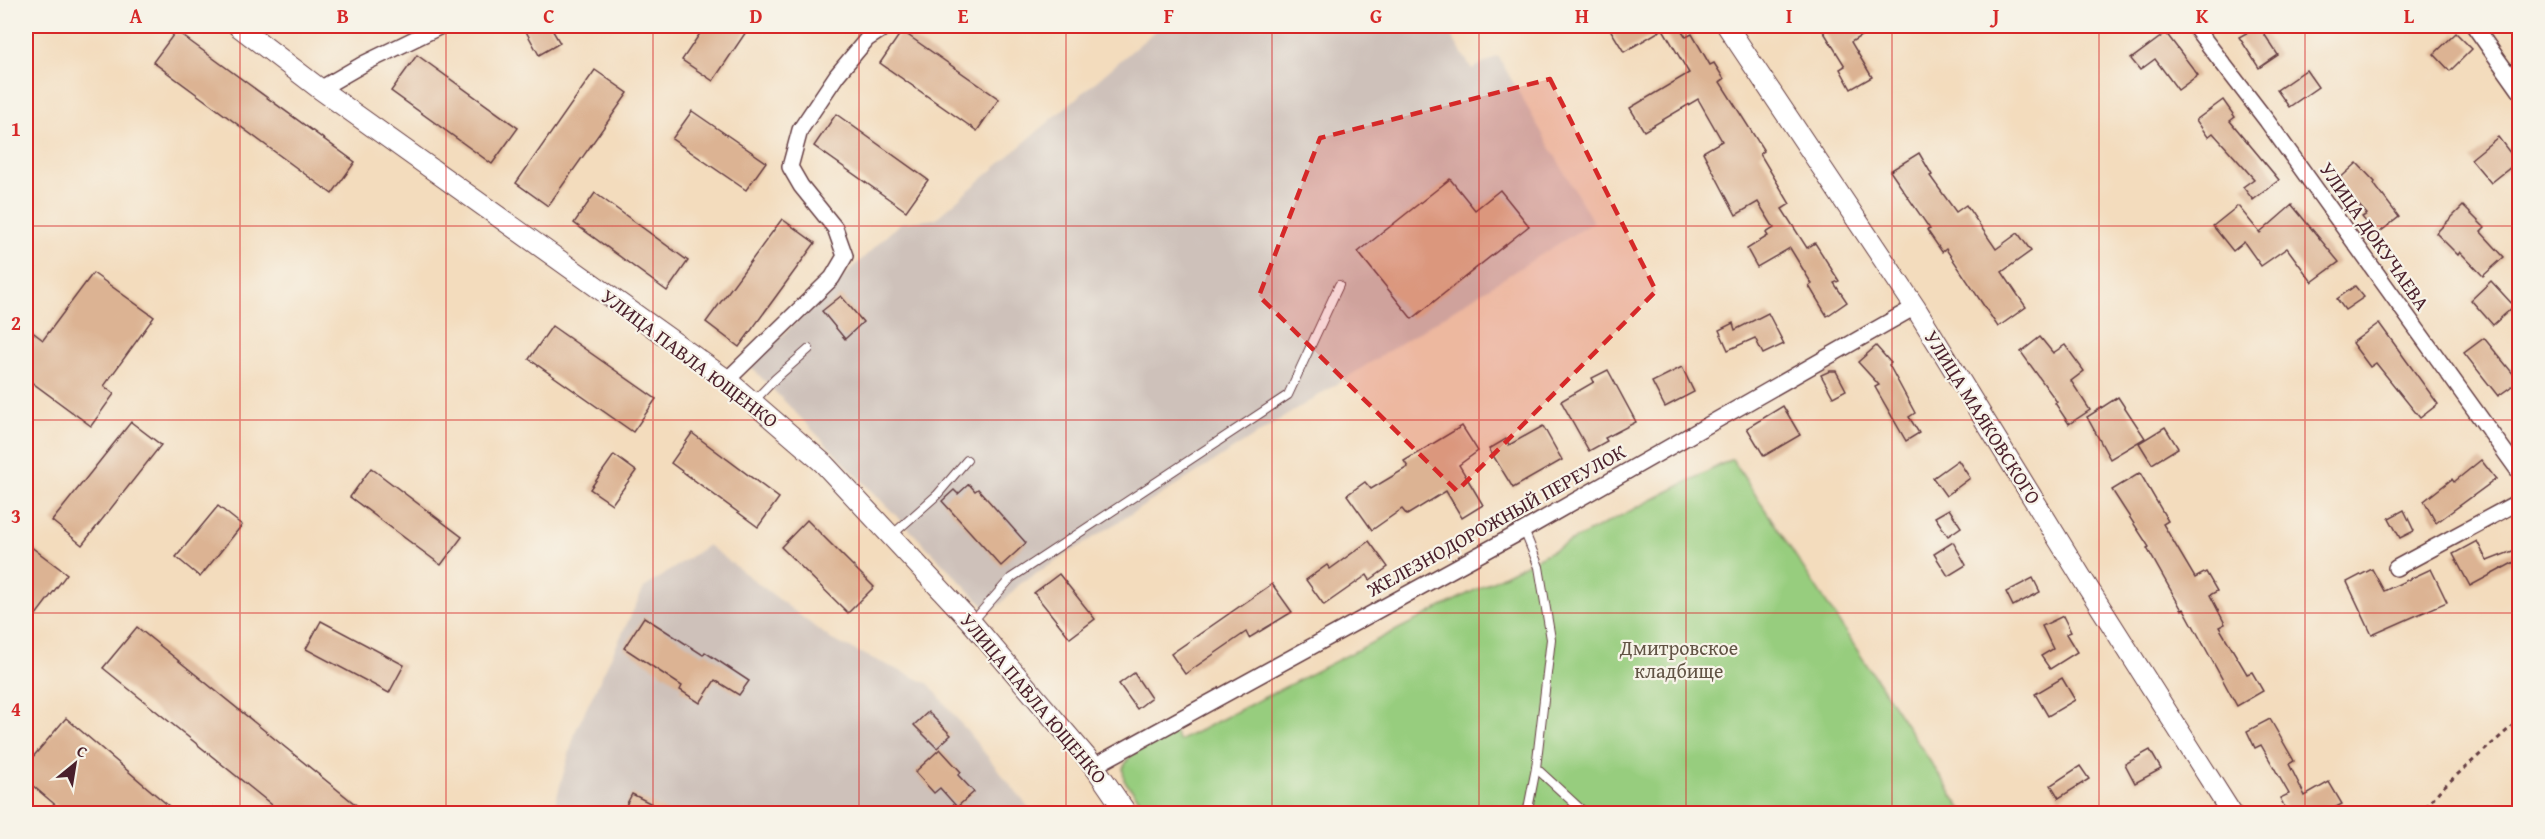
<svg xmlns="http://www.w3.org/2000/svg" width="2545" height="839" font-family="'Gentium Book Plus',serif">
	<style>
		.industrial { fill: #cec1ba }
		.green { fill: #97cd7e; stroke: #707654; stroke-width: 1.5 }
		.building { fill: #dcb393 }
		.lines { fill: none; stroke-linecap: round; stroke-linejoin: round }
		.service-casing { stroke: #633b41; stroke-width: 10 }
		.minor-casing { stroke: #633b41; stroke-width: 18 }
		.tertiary-casing { stroke: #633b41; stroke-width: 22 }
		.path { stroke: #633b41; stroke-width: 3; stroke-dasharray: 4.5 4.5; stroke-linecap: butt }
		.service { stroke: #fff; stroke-width: 8 }
		.minor { stroke: #fff; stroke-width: 15 }
		.tertiary { stroke: #fff; stroke-width: 20 }
		.marked { fill: #d62828; fill-opacity: 0.2; stroke: #d62828; stroke-width: 4.5; stroke-dasharray: 12 8; stroke-linejoin: round }
		.grid { fill: none; stroke: #d62828; stroke-width: 1.5; stroke-opacity: 0.55 }
		.labels { text-anchor: middle; dominant-baseline: central; stroke-width: 4.5; stroke-linejoin: round; paint-order: stroke }
		.street-label { font-size: 20px; fill: #4a1f2b; stroke: #f7f3e8 }
		.park-label { font-size: 20px; fill: #615344; stroke: #f7f3e8 }
		.neatline { fill: none; stroke: #d62828; stroke-width: 2 }
		.grid-label { font-size: 20px; text-anchor: middle; font-weight: bold; fill: #d62828 }
	</style>
	<rect width="100%" height="100%" fill="#f7f3e8"/>
	<filter id="ink" filterUnits="userSpaceOnUse"><feTurbulence type="fractalNoise" baseFrequency=".0167" numOctaves="2"/><feDisplacementMap in="SourceGraphic" scale="12" xChannelSelector="R" yChannelSelector="G"/><feConvolveMatrix kernelMatrix="1 2 1 2 8 2 1 2 1" color-interpolation-filters="sRGB"/></filter>
	<filter id="wash" filterUnits="userSpaceOnUse"><feTurbulence type="fractalNoise" baseFrequency=".008" numOctaves="4" result="noise"/><feDisplacementMap in="SourceGraphic" scale="24" xChannelSelector="R" yChannelSelector="G"/><feGaussianBlur stdDeviation="1.35" result="paint"/><feColorMatrix in="noise" values="0 0 0 0 0 0 0 0 0 0 0 0 0 0 0 0 0 1.4 0 .05"/><feComposite in="paint" operator="in"/></filter>
	<g filter="url(#wash)">
		<rect width="100%" height="100%" fill="#f3dcbd"/>
		<g class="industrial">
			<path d="M1161 26H1445L1472 69 1498 56 1593 222 1020 584 991 613 750 366 900 223 935 219Z"/>
			<path d="M708 545 832 640 929 684 1033 813 552 814 576 730 644 588Z"/>
		</g>
		<path class="green" d="M1732 459 1964 813H1150L1124 780 1123 768 1130 756 1173 729 1179 741Z"/>
		<g id="blocks">
			<g class="building">
				<path d="M523 26H550L560 43 539 55Z"/>
				<path d="M705 26H750L713 81 682 60Z"/>
				<path d="M1608 26H1679L1686 37 1692 34 1710 65 1714 63 1724 79 1720 82 1764 151 1760 154 1790 204 1782 209 1807 248 1815 243 1839 281 1834 283 1847 302 1827 316 1809 286 1812 284 1790 248 1757 267 1747 249 1768 236 1766 233 1774 228 1758 202 1736 215 1703 152 1722 141 1698 99 1644 131 1630 108 1689 73 1663 29 1624 52Z"/>
				<path d="M1820 26H1877L1851 42 1872 77 1851 89 1840 69 1845 66Z"/>
				<path d="M2259 26 2278 55 2259 68 2239 37Z"/>
				<path d="M176 31 355 162 332 194 153 62Z"/>
				<path d="M902 31 999 99 977 131 880 63Z"/>
				<path d="M2166 33 2198 75 2178 90 2155 59 2140 70 2131 59Z"/>
				<path d="M2456 33 2472 49 2450 71 2434 54Z"/>
				<path d="M417 55 518 128 492 164 391 91Z"/>
				<path d="M595 70 628 93 548 206 516 183Z"/>
				<path d="M2306 70 2318 87 2289 107 2277 90Z"/>
				<path d="M2223 100 2235 117 2230 121 2279 180 2253 200 2243 187 2254 179 2213 133 2208 137 2196 120Z"/>
				<path d="M692 111 766 162 746 190 672 139Z"/>
				<path d="M836 114 928 180 906 211 814 146Z"/>
				<path d="M2498 137 2517 162 2491 183 2471 159Z"/>
				<path d="M1919 153 1932 175 1930 176 1956 212 1966 205 1996 249 2018 233 2031 251 2002 272 2026 307 1998 327 1946 249 1942 252 1927 230 1930 229 1890 171Z"/>
				<path d="M2357 163 2375 182 2374 184 2399 217 2376 235 2362 217 2367 214 2337 181Z"/>
				<path d="M1450 179 1475 210 1500 190 1529 226 1412 319 1358 252Z"/>
				<path d="M595 193 688 261 667 291 574 223Z"/>
				<path d="M2292 205 2339 262 2312 282 2287 248 2261 266 2244 242 2233 251 2213 226 2238 206 2260 233Z"/>
				<path d="M2463 206 2485 228 2481 232 2504 257 2483 276 2460 252 2458 255 2436 233Z"/>
				<path d="M782 219 815 243 739 347 706 322Z"/>
				<path d="M93 273 154 317 104 386 114 394 91 426 26 378V327L43 340Z"/>
				<path d="M2491 281 2514 306 2493 325 2471 300Z"/>
				<path d="M2355 286 2364 297 2345 310 2337 299Z"/>
				<path d="M841 296 863 322 845 339 822 311Z"/>
				<path d="M1768 313 1784 344 1763 354 1755 338 1728 350 1719 330 1733 323 1735 330Z"/>
				<path d="M2379 323 2438 404 2420 418 2376 363 2370 367 2352 343Z"/>
				<path d="M552 326 656 399 633 432 529 359Z"/>
				<path d="M2040 337 2053 353 2065 345 2084 371 2071 381 2090 410 2069 424 2055 403 2057 402 2021 352Z"/>
				<path d="M2484 338 2519 381 2498 396 2464 353Z"/>
				<path d="M1876 346 1891 363 1889 365 1915 413 1909 417 1919 433 1906 441 1875 387 1879 385 1858 362Z"/>
				<path d="M1682 367 1694 392 1665 407 1652 382Z"/>
				<path d="M1608 370 1636 422 1605 438 1607 441 1589 451 1561 401 1594 382 1592 378Z"/>
				<path d="M1830 371H1836L1846 390 1833 397 1821 375Z"/>
				<path d="M2118 397 2145 438 2110 459 2087 417Z"/>
				<path d="M1783 406 1800 435 1764 456 1747 428Z"/>
				<path d="M131 422 161 445 82 545 52 521Z"/>
				<path d="M1462 426 1478 451 1459 465 1483 505 1462 518 1446 491 1407 515 1402 509 1372 530 1347 495 1365 482 1371 489 1408 467 1404 461Z"/>
				<path d="M1543 426 1562 460 1513 488 1489 449 1506 439 1509 445Z"/>
				<path d="M2165 427 2178 448 2152 464 2139 443Z"/>
				<path d="M692 433 779 498 758 527 671 463Z"/>
				<path d="M614 455 636 471 612 504 590 489Z"/>
				<path d="M1958 460 1970 478 1946 496 1933 478Z"/>
				<path d="M2481 460 2496 479 2436 523 2424 501 2452 479 2454 482Z"/>
				<path d="M371 468 462 537 441 565 350 497Z"/>
				<path d="M2140 473 2168 521 2163 524 2195 578 2206 572 2217 591 2210 595 2225 624 2219 627 2247 674 2252 672 2263 691 2237 706 2184 609 2182 610 2147 548 2149 547 2112 490Z"/>
				<path d="M969 484 975 491 978 489 1026 543 1001 566 942 501 954 490 958 494Z"/>
				<path d="M218 506 242 525 200 577 176 557Z"/>
				<path d="M1949 509 1961 527 1948 536 1935 517Z"/>
				<path d="M2404 510 2414 531 2400 538 2389 518Z"/>
				<path d="M807 520 874 587 848 613 781 547Z"/>
				<path d="M1369 541 1388 567 1370 580 1367 575 1324 605 1306 580 1327 565 1330 569Z"/>
				<path d="M2477 541 2487 561 2520 548V559L2470 586 2453 554Z"/>
				<path d="M1953 542 1966 565 1948 576 1934 554Z"/>
				<path d="M26 543 67 574 26 628Z"/>
				<path d="M2372 569 2384 591 2431 569 2447 602 2372 635 2347 582Z"/>
				<path d="M1059 574 1095 619 1070 638 1034 593Z"/>
				<path d="M2033 578 2040 592 2013 606 2006 592Z"/>
				<path d="M1272 584 1292 612 1249 638 1246 632 1185 674 1171 654Z"/>
				<path d="M2063 616 2071 632 2066 634 2077 652 2050 669 2041 656 2053 649 2042 626Z"/>
				<path d="M644 617 703 655 705 652 749 681 739 695 715 680 700 703 680 690 682 686 624 648Z"/>
				<path d="M321 621 404 665 389 693 306 649Z"/>
				<path d="M137 627 366 813H282L103 668Z"/>
				<path d="M1134 673 1151 698 1137 709 1119 684Z"/>
				<path d="M2062 678 2075 700 2048 716 2035 694Z"/>
				<path d="M928 712 951 735 937 748 914 725Z"/>
				<path d="M66 718 177 813H65L26 780V765Z"/>
				<path d="M2270 719 2294 761 2289 764 2305 796 2329 782 2342 804 2325 813 2322 808 2311 813H2288L2280 798 2289 794 2261 745 2255 748 2247 731Z"/>
				<path d="M940 749 961 772 958 775 974 792 957 807 940 788 934 793 915 772Z"/>
				<path d="M2150 750 2161 769 2135 783 2125 764Z"/>
				<path d="M2080 766 2089 779 2059 798 2051 785Z"/>
				<path d="M632 794 670 813H622Z"/>
			</g>
		</g>
	</g>
	<g filter="url(#ink)">
		<use href="#blocks" fill-opacity="0" stroke="#633b41" stroke-width="1.5"/>
		<g class="lines">
			<defs>
				<g id="service">
					<path d="M754 401 775 379 809 349"/>
					<path d="M1524 530 1539 567 1551 639 1536 768 1527 814"/>
					<path d="M892 535 937 495 967 460"/>
					<path d="M973 621 1011 578 1288 395 1339 285"/>
					<path d="M1536 768 1586 814"/>
				</g>
				<g id="minor">
					<path d="M2194 26 2267 121 2520 473"/>
					<path d="M2474 26 2520 91"/>
					<path d="M320 89 365 63 441 26"/>
					<path d="M727 380 832 278 845 256 835 228 801 186 790 167 800 130 837 75 867 39 887 26"/>
					<path d="M2396 568 2520 501"/>
					<path d="M1094 766 1524 530 1915 307"/>
				</g>
				<g id="tertiary">
					<path d="M238 26 320 89 727 380 823 463 972 623 1094 766 1127 814"/>
					<path d="M1727 26 1915 307 2085 583 2232 814"/>
				</g>
			</defs>
			<use href="#service" class="service-casing"/>
			<use href="#minor" class="minor-casing"/>
			<use href="#tertiary" class="tertiary-casing"/>
			<path class="path" d="M2420 814 2441 789 2520 719"/>
			<use href="#service" class="service"/>
			<use href="#minor" class="minor"/>
			<use href="#tertiary" class="tertiary"/>
		</g>
	</g>
	<path class="marked" d="M1550 79 1656 291 1457 491 1259 296 1320 138Z"/>
	<path class="grid" d="M240 26V814M446 26V814M653 26V814M859 26V814M1066 26V814M1272 26V814M1479 26V814M1686 26V814M1892 26V814M2099 26V814M2305 26V814M26 226H2520M26 420H2520M26 613H2520"/>
	<g class="labels">
		<g class="street-label">
			<text transform="translate(2375 236) rotate(55)">УЛИЦА ДОКУЧАЕВА</text>
			<text transform="translate(690 358) rotate(37)">УЛИЦА ПАВЛА ЮЩЕНКО</text>
			<text transform="translate(1983 417) rotate(58)">УЛИЦА МАЯКОВСКОГО</text>
			<text transform="translate(1496 520) rotate(-29)">ЖЕЛЕЗНОДОРОЖНЫЙ ПЕРЕУЛОК</text>
			<text transform="translate(1034 698) rotate(50)">УЛИЦА ПАВЛА ЮЩЕНКО</text>
		</g>
		<g class="park-label">
			<text x="1679" y="647">Дмитровское<tspan x="1679" dy="23">кладбище</tspan></text>
		</g>
	</g>
	<rect width="2545" height="839" fill="none" stroke="#f7f3e8" stroke-width="66"/>
	<g transform="translate(75 764) rotate(30)" stroke="#f7f3e8" stroke-width="4.5" paint-order="stroke">
	<path d="M0-4.5L10 22L0 15L-10 22Z" fill="#4a1f2b"/>
	<text y="-9" font-size="16" font-weight="bold" text-anchor="middle" fill="#4a1f2b">С</text>
	</g>
	<rect x="33" y="33" width="2479" height="773" class="neatline"/>
	<g class="grid-label">
		<text x="136" y="23">A</text>
		<text x="343" y="23">B</text>
		<text x="549" y="23">C</text>
		<text x="756" y="23">D</text>
		<text x="963" y="23">E</text>
		<text x="1169" y="23">F</text>
		<text x="1376" y="23">G</text>
		<text x="1582" y="23">H</text>
		<text x="1789" y="23">I</text>
		<text x="1996" y="23">J</text>
		<text x="2202" y="23">K</text>
		<text x="2409" y="23">L</text>
		<text x="16" y="136">1</text>
		<text x="16" y="330">2</text>
		<text x="16" y="523">3</text>
		<text x="16" y="716">4</text>
	</g>
</svg>
